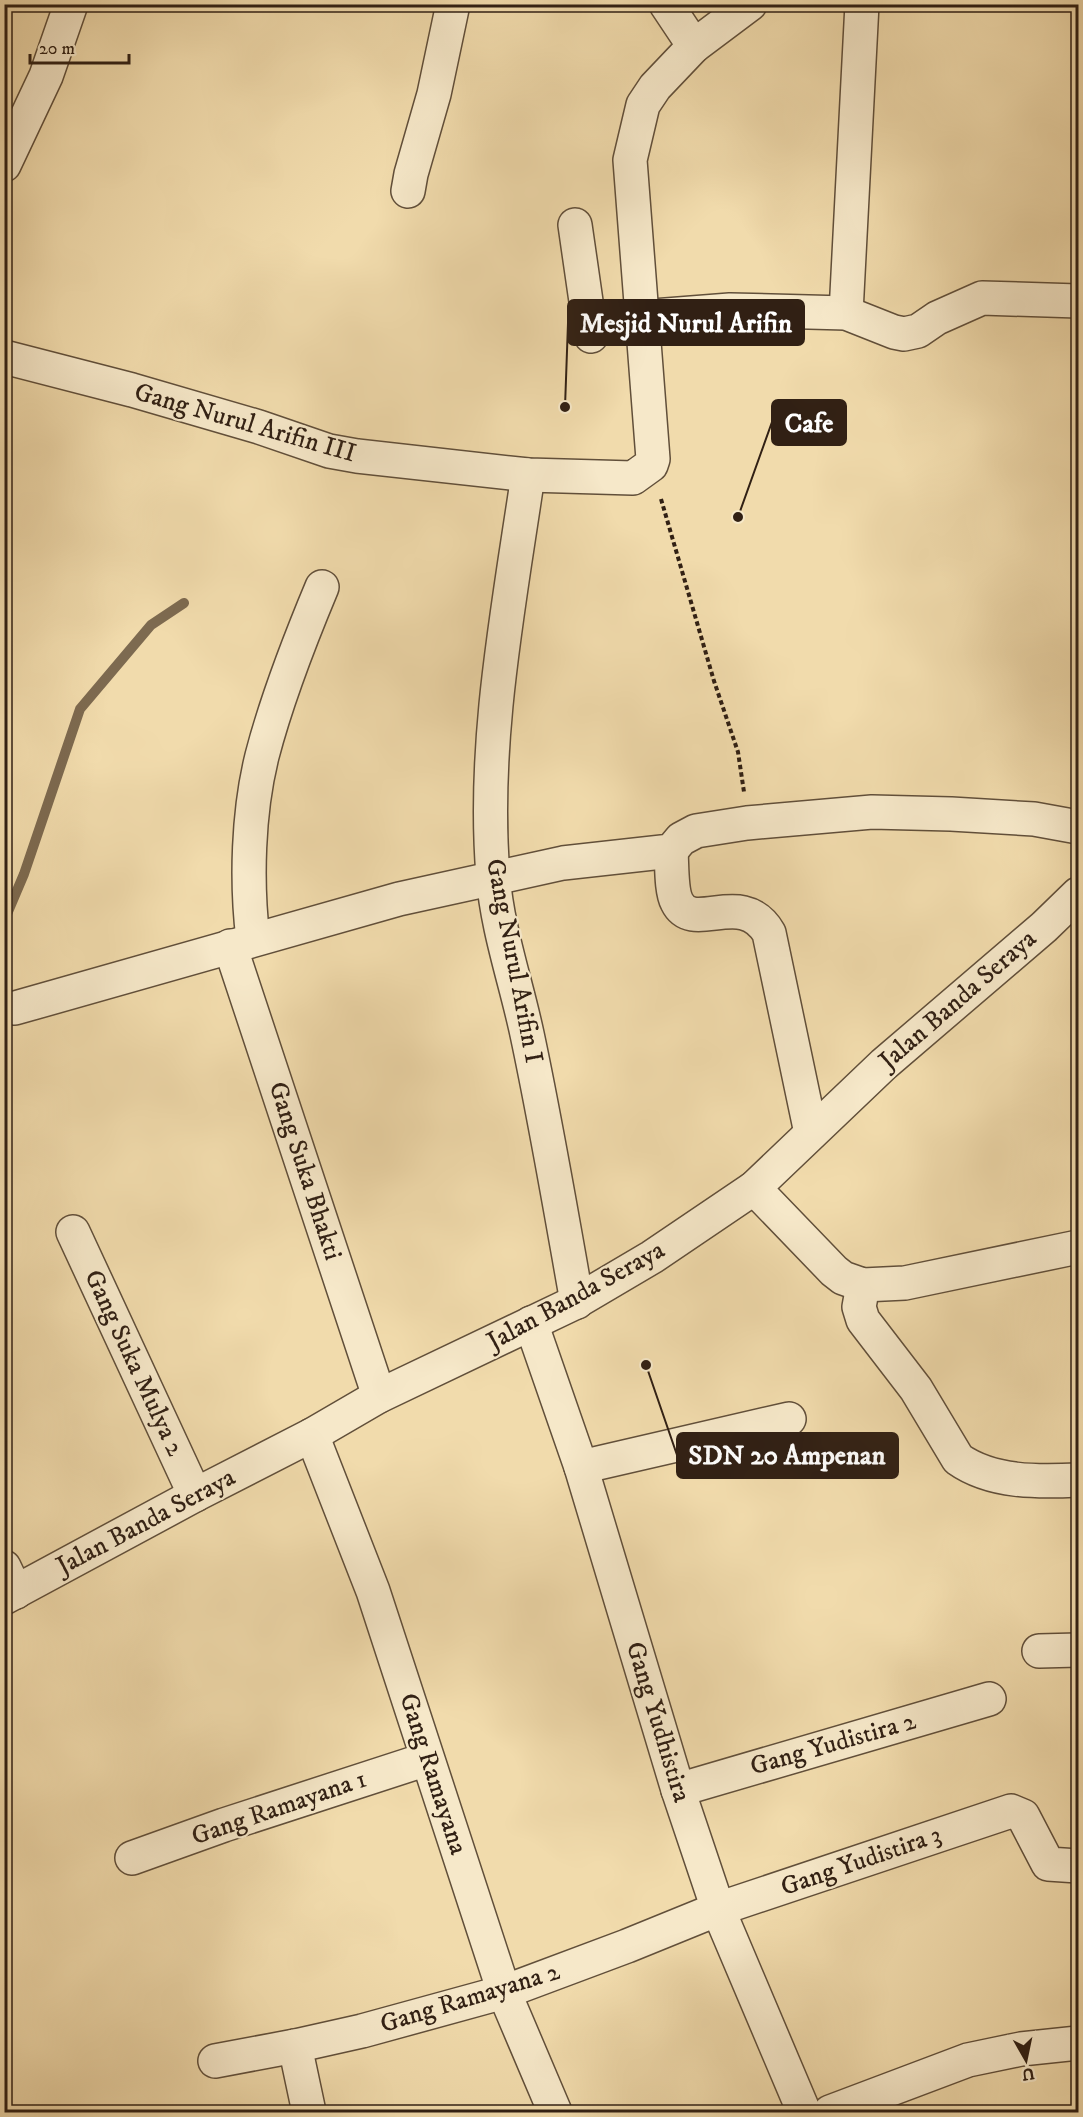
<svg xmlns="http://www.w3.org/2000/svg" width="1083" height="2117" font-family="'IM FELL DW Pica',serif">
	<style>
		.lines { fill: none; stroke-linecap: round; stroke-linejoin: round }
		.stream { stroke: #7d6a50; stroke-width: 10 }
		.minor-casing { stroke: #614f3a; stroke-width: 36 }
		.path { stroke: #312014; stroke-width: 4; stroke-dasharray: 4.5 3; stroke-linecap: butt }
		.minor { stroke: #f6e8c9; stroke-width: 33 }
		.labels { text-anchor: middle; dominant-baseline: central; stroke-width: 4.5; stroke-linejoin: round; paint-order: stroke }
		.street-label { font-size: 26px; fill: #312014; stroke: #f6e8c9 }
		.leader { fill: none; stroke: #312014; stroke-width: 2 }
		.callout-dot { fill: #312014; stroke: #f6e8c9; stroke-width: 2 }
		.callout { fill: #312014; stroke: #312014; stroke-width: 2 }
		.callout-label { font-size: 27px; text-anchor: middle; font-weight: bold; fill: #fff }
	</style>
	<rect width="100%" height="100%" fill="#f1dbac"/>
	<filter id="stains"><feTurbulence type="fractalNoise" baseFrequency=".00333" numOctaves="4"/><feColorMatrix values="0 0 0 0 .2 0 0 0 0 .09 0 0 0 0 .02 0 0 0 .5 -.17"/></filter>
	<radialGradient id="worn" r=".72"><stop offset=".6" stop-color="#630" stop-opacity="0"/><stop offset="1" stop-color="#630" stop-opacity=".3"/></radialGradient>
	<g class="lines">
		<path class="stream" d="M4 921 24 874 80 709 151 625 184 603"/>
		<defs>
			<g id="minor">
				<path d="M666 4 694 46"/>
				<path d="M4 165 46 76 71 4"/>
				<path d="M408 191 411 174 434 94 453 4"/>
				<path d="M575 225 591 336"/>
				<path d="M846 313 862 4"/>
				<path d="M589 321 730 310 846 313 894 332 904 334 918 331 937 318 982 298 1078 301"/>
				<path d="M4 357 132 390 259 427 329 451 357 456 528 475 633 478 651 465 653 459 630 160 643 105 655 87 694 46 750 4"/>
				<path d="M528 475C509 605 482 743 493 875 497 929 516 982 527 1034 546 1123 561 1212 577 1302"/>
				<path d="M671 851C672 865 671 891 677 902 693 935 742 887 769 933L811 1133"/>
				<path d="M253 939C246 882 248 812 262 756 277 698 299 642 322 587"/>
				<path d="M230 946 379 1396"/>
				<path d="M15 1008 399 899 563 863 671 851 681 839 696 831 747 823 872 812 951 814 1034 819 1078 827"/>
				<path d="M754 1188 834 1271 843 1278 863 1285 905 1283 1078 1247"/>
				<path d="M73 1232 195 1495"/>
				<path d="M863 1285 859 1307 863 1320 916 1389 958 1459C992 1483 1039 1482 1078 1480"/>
				<path d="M531 1323 581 1467 678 1790 718 1909 804 2112"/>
				<path d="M312 1435 373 1591 504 1992 555 2112"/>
				<path d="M581 1467 789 1419"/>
				<path d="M4 1567 16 1592"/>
				<path d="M4 1598 195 1495 312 1435 379 1396 574 1303 652 1257 754 1188 884 1064 1044 927 1078 894"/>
				<path d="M1039 1651 1078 1650"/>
				<path d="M678 1790 989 1699"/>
				<path d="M132 1858 224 1825 427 1759"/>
				<path d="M295 2046 309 2112"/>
				<path d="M215 2061 295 2046 362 2031 504 1992 627 1946 718 1909 1011 1811 1023 1816 1048 1864 1078 1866"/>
				<path d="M830 2112 968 2060 1021 2049 1078 2043"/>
			</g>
		</defs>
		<use href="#minor" class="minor-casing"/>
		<path class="path" d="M661 499 714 681 738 752 744 792"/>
		<use href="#minor" class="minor"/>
	</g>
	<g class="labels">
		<g class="street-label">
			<text transform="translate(245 423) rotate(16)">Gang Nurul Arifin III</text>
			<text transform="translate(514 961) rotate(79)">Gang Nurul Arifin I</text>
			<text transform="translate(958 1000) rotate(-41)">Jalan Banda Seraya</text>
			<text transform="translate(305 1171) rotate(72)">Gang Suka Bhakti</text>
			<text transform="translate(576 1296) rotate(-29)">Jalan Banda Seraya</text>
			<text transform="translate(134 1363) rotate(65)">Gang Suka Mulya 2</text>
			<text transform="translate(146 1522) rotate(-28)">Jalan Banda Seraya</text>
			<text transform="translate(658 1722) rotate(73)">Gang Yudhistira</text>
			<text transform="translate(833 1744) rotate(-16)">Gang Yudistira 2</text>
			<text transform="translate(433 1774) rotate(72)">Gang Ramayana</text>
			<text transform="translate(279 1808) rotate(-19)">Gang Ramayana 1</text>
			<text transform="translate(861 1861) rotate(-19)">Gang Yudistira 3</text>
			<text transform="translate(470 1998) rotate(-17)">Gang Ramayana 2</text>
		</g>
	</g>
	<path class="leader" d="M565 407L568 323M738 517L772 422M646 1365L677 1455"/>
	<g class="callout-dot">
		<circle cx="565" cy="407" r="6"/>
		<circle cx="738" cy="517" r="6"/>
		<circle cx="646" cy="1365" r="6"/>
	</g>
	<g class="callout">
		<rect x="568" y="300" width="236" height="45" rx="6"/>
		<rect x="772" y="400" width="74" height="45" rx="6"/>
		<rect x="677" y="1433" width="221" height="45" rx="6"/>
	</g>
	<g class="callout-label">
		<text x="686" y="332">Mesjid Nurul Arifin</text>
		<text x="809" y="432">Cafe</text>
		<text x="787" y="1464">SDN 20 Ampenan</text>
	</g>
	<rect width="1083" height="2117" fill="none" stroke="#f1dbac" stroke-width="24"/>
	<rect x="6" y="6" width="1071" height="2105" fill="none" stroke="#312014" stroke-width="3"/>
	<rect x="12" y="12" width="1059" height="2093" fill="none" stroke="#312014" stroke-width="1.5"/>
	<g transform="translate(1026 2060) rotate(171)" stroke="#f6e8c9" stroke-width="4.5" paint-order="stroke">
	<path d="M0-4.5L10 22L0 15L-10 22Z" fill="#312014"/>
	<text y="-9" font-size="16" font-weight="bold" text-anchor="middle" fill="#312014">U</text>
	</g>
	<path d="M30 54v9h99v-9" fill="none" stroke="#312014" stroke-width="3"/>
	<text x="39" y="54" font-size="18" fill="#312014" stroke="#f6e8c9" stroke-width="4.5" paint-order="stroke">20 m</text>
	<rect width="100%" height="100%" filter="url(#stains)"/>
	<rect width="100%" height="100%" fill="url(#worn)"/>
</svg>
